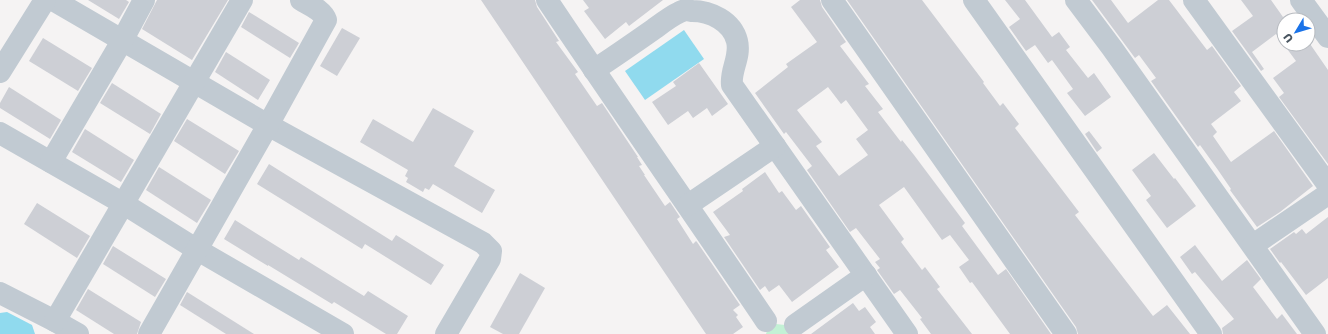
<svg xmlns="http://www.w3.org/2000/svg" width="1328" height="334" font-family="'Golos Text',sans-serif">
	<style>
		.green { fill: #c3f1d5 }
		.water { fill: #90daee }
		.building { fill: #cdcfd5; fill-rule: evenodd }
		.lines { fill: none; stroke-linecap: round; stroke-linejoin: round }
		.minor { stroke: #c1cad2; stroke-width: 22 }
	</style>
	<rect width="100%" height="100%" fill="#f5f3f3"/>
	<path class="green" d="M776 324 785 325 791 334H766L767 331Z"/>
	<g class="water">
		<path d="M684 30 704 59 645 100 625 71Z"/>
		<path d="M7 312 32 325 35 334H0V313Z"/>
	</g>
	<g class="building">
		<path d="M88 0H126L129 2 119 19Z"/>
		<path d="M157 0H228L192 60 142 29Z"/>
		<path d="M481 0H535L537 7 559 41 556 42 578 72 575 74 597 106 602 103 638 157H637L642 165 639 166 645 175H644L665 206 670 202 680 217 677 219 693 244 696 241 697 242 740 305 733 310 738 315 736 317 743 327 733 334H706Z"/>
		<path d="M583 0H663L629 26 626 22 605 39 584 11 589 8Z"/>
		<path d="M800 0H820L822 7 846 42 840 46 869 84 865 86 883 109 878 112 901 142 902 140 914 155 965 223 962 226 998 275 1006 269 1051 334H1010L972 282 970 283 959 267 969 260 950 235 942 240 904 187 879 205 904 239 901 242 922 270 925 267 940 287 937 289 972 334H931L920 319 922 318 900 290 894 294 877 270 880 268 875 262 880 259 856 228 850 232 807 170 812 166 786 132 784 134 755 93 788 67 786 64 817 42 791 7ZM828 87 841 104 846 100 868 130 856 139 868 155 839 176 816 146 822 142 797 110Z"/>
		<path d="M847 0H922L984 82 983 83 1000 106 1003 103 1019 124 1015 128 1079 212 1075 215 1153 316 1167 305 1190 334H1078L1076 327Z"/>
		<path d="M1005 0H1025L1052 37 1059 32 1070 47 1066 50 1088 78 1094 73 1111 97 1085 116 1067 93 1073 89 1052 60 1048 63 1035 45 1026 51 1009 27 1020 19Z"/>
		<path d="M1092 0H1111L1128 23 1158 0H1169L1207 50 1212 46 1241 86 1234 92 1241 101 1211 124 1217 132 1213 136 1231 162 1274 131 1313 186 1280 212 1257 227 1230 190 1231 189 1218 170 1200 145 1198 147 1151 81 1156 78 1139 55 1135 58Z"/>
		<path d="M1241 0H1271L1283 17 1288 14 1292 20H1284V44H1308V41L1328 70V164L1279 97 1284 93 1273 78 1296 61 1276 34 1252 52 1264 69 1261 71 1232 31 1253 16Z"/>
		<path d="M249 12 299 43 290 58 241 27Z"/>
		<path d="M342 28 360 38 337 76 320 66Z"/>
		<path d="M43 38 92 68 78 91 29 61Z"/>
		<path d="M226 52 270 80 258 100 215 72Z"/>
		<path d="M699 63 728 104 712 116 707 108 693 118 688 111 668 125 652 102 676 86 673 82Z"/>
		<path d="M112 83 161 114 150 134 100 103Z"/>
		<path d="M9 87 61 120 50 139 0 108V103Z"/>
		<path d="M433 108 474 131 454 166 495 190 482 213 433 184 429 190 425 188 423 192 406 182 408 178 405 176 408 170 360 142 373 119 413 142Z"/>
		<path d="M187 119 239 151 225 174 174 141Z"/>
		<path d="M85 129 134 160 121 182 72 152Z"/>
		<path d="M1089 131 1102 148 1097 152 1085 134Z"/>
		<path d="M1154 153 1174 179 1175 178 1196 206 1167 228 1146 200 1151 196 1132 170Z"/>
		<path d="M269 164 392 241 396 235 444 265 431 285 365 244 362 249 257 184Z"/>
		<path d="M159 167 211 200 197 223 146 190Z"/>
		<path d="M765 172 779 193 782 191 796 210 801 206 830 247 826 250 839 267 792 302 779 285 769 292 765 286 760 290 724 237 730 235 713 212 743 191 742 189Z"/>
		<path d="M37 203 90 236 77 258 24 224Z"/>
		<path d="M1328 217V278L1306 295 1281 262 1280 263 1270 249 1294 232 1296 234 1302 229 1306 234Z"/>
		<path d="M235 220 299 260 301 257 364 296 368 291 408 316 397 334H386L334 302 332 304 268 265V266L224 239Z"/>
		<path d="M1195 245 1222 281 1247 260 1261 279 1253 287 1277 319 1282 314 1297 334H1223L1222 328 1234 319 1195 272 1192 274 1180 257Z"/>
		<path d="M113 246 166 279 155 297 103 264Z"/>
		<path d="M520 273 545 288 519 334H503L490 327Z"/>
		<path d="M88 289 141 322 137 334H114L76 310Z"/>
		<path d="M187 292 254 334H226L180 305Z"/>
		<path d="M853 303 859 311 865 307 876 322 870 327 875 334H811Z"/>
	</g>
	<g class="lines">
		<g class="minor">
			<path d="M53 0 268 125 483 243 491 251 490 259 446 334"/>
			<path d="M547 0C619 108 694 214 766 321"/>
			<path d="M832 0 1066 334"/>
			<path d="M974 0 1211 334"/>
			<path d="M1076 0 1112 48 1315 334"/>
			<path d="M1194 0 1328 185"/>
			<path d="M1301 0 1328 37"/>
			<path d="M594 70C614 57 634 43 654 29 662 23 671 16 680 12 683 10 688 10 692 11 710 11 732 21 737 41 741 57 730 70 732 85L907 334"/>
			<path d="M0 72 45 0"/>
			<path d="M0 133 124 204 196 249 343 334"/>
			<path d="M51 162 122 41 144 0"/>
			<path d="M688 205 775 146"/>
			<path d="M1253 245 1328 194"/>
			<path d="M0 293 55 321 78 334"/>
			<path d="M55 321 242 0"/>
			<path d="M795 325 866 275"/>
			<path d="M149 334 268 125 326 20C323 10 309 5 301 0"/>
		</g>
	</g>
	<g transform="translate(1296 32) rotate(232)"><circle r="19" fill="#ffffff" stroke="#b7bbc0"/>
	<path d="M0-3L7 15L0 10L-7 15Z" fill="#1a73e8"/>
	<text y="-6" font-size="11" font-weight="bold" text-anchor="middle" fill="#4a5661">U</text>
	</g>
</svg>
